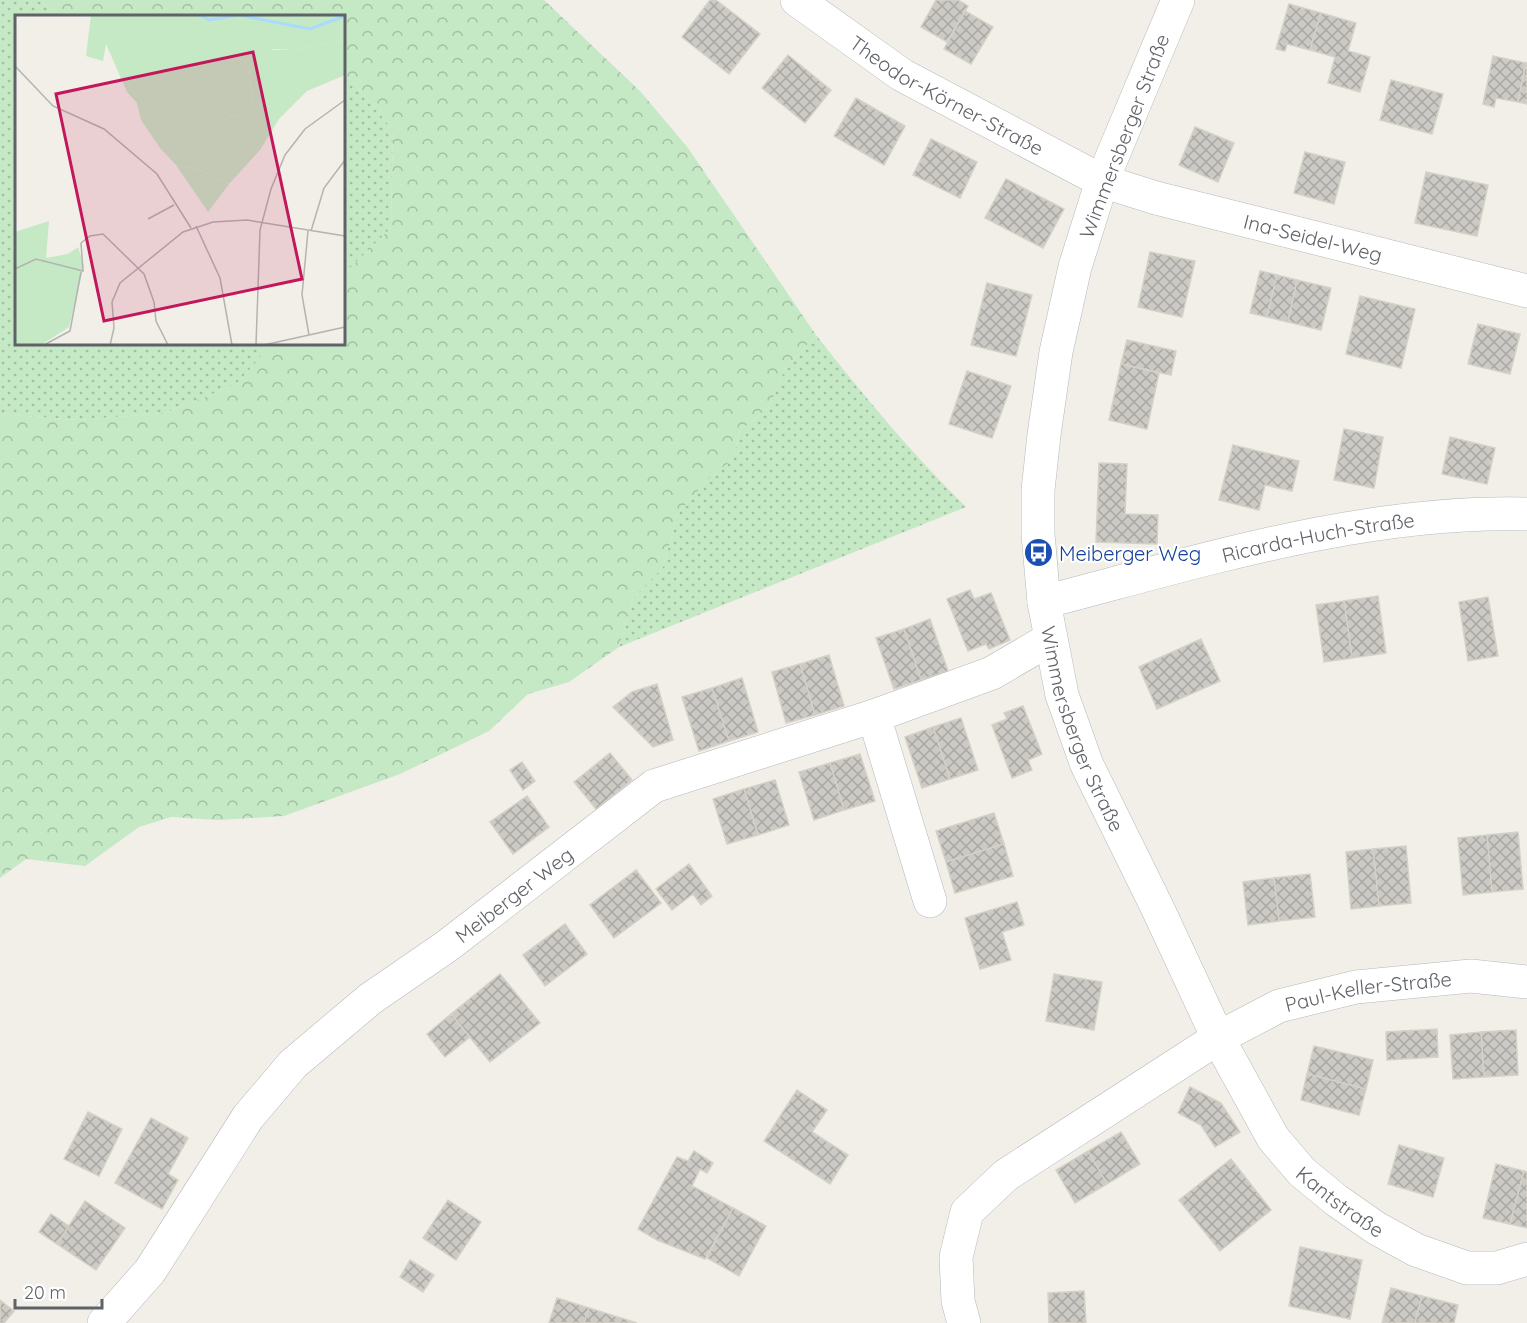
<svg xmlns="http://www.w3.org/2000/svg" width="1527" height="1323" font-family="Quicksand,sans-serif">
	<style>
		.grass { fill: url(#grass-dots) }
		.forest { fill: url(#forest-crowns) }
		.building { fill: url(#building-cross-hatch); stroke: #d6d1c6; stroke-width: 1.5 }
		.lines { fill: none; stroke-linecap: round; stroke-linejoin: round }
		.minor-casing { stroke: #b5b8bc; stroke-width: 34 }
		.minor { stroke: #fff; stroke-width: 33 }
		.labels { text-anchor: middle; dominant-baseline: central; stroke-width: 4.5; stroke-linejoin: round; paint-order: stroke }
		.street-label { font-size: 20px; fill: #5f6368; stroke: #fff }
		.transit-label { font-size: 20px; fill: #164399; stroke: #fff; text-anchor: start }
		.inset-river { fill: none; stroke: #aadaff; stroke-width: 3 }
		.inset-road { fill: none; stroke: #b3b3b1; stroke-width: 1.5 }
		.view { fill: #c2185b; fill-opacity: 0.15; stroke: #c2185b; stroke-width: 3 }
		.inset-edge { fill: none; stroke: #5f6368; stroke-width: 3 }
	</style>
	<defs>
		<pattern id="grass-dots" width="8" height="8" patternUnits="userSpaceOnUse" patternTransform="scale(1.5)"><rect width="8" height="8" fill="#c5e8c5"/><path d="M2 2h.1M6 6h.1" fill="none" stroke="#a3c0a4" stroke-width="1.8" stroke-linecap="round"/></pattern>
		<pattern id="forest-crowns" width="20" height="18" patternUnits="userSpaceOnUse" patternTransform="scale(1.5)"><rect width="20" height="18" fill="#c5e8c5"/><path d="M2 6a3 3 0 1 1 6 0M12 15a3 3 0 1 1 6 0" fill="none" stroke="#a3c0a4"/></pattern>
		<pattern id="building-cross-hatch" width="8" height="8" patternUnits="userSpaceOnUse" patternTransform="scale(1.5)"><rect width="8" height="8" fill="#cccac5"/><path d="M0 0l8 8M0 8l8-8" fill="none" stroke="#a9a8a4"/></pattern>
	</defs>
	<rect width="100%" height="100%" fill="#f1efe8"/>
	<g class="grass">
		<path d="M0 0H39L58 16H16V344H272L237 384 165 413 77 420 0 414Z"/>
		<path d="M344 76 350 78 393 130 391 228 344 274Z"/>
		<path d="M816 335C863 395 911 453 966 507L619 647 633 598 663 567 678 513 708 479 732 460 740 431 769 407 785 369Z"/>
	</g>
	<path class="forest" d="M39 0H544L640 91 688 148 816 335 785 369 769 407 740 431 732 460 708 479 678 513 663 567 633 598 619 647 569 682 528 694 489 731 400 774 284 816 218 820 171 817 139 827 85 866 26 859 0 878V414L77 420 165 413 237 384 272 344H344V274L391 228 393 130 350 78 344 76V16H58Z"/>
	<g class="building">
		<path d="M710 0H716L760 34 729 74 682 37Z"/>
		<path d="M936 0H958L968 6 947 42 921 27Z"/>
		<path d="M1289 4 1321 13 1310 50 1287 44 1285 51 1276 49Z"/>
		<path d="M965 11 993 27 971 64 944 49Z"/>
		<path d="M1321 13 1356 23 1348 51 1370 57 1360 92 1328 83 1335 57 1310 50Z"/>
		<path d="M788 55 831 90 805 123 762 88Z"/>
		<path d="M1493 56 1526 63 1518 102 1496 98 1494 107 1483 104Z"/>
		<path d="M1526 63 1527 64V104L1518 102Z"/>
		<path d="M1391 80 1443 94 1432 134 1380 120Z"/>
		<path d="M856 98 905 126 884 165 834 136Z"/>
		<path d="M1195 127 1234 143 1218 182 1179 165Z"/>
		<path d="M931 139 977 162 960 198 913 175Z"/>
		<path d="M1305 152 1345 162 1334 204 1294 193Z"/>
		<path d="M1426 172 1488 185 1477 236 1415 223Z"/>
		<path d="M1006 179 1064 209 1043 248 985 218Z"/>
		<path d="M1150 252 1195 261 1182 317 1138 307Z"/>
		<path d="M1260 271 1277 275 1267 317 1250 313Z"/>
		<path d="M1277 275 1297 280 1288 322 1267 317Z"/>
		<path d="M1297 280 1331 288 1321 330 1288 322Z"/>
		<path d="M987 283 1032 295 1016 356 971 345Z"/>
		<path d="M1360 296 1415 309 1401 368 1346 354Z"/>
		<path d="M1478 324 1520 334 1510 374 1468 364Z"/>
		<path d="M1127 340 1176 351 1171 375 1121 364Z"/>
		<path d="M1121 364 1159 373 1147 429 1109 420Z"/>
		<path d="M967 371 1011 386 992 438 949 424Z"/>
		<path d="M1344 429 1383 437 1374 488 1334 480Z"/>
		<path d="M1450 437 1495 448 1487 484 1442 474Z"/>
		<path d="M1233 445 1299 461 1292 491 1265 485 1259 510 1219 500Z"/>
		<path d="M1099 463 1127 464 1125 514 1158 515 1157 544 1096 542Z"/>
		<path d="M970 590 974 599 991 593 1010 640 989 649 986 644 968 651 947 599Z"/>
		<path d="M1378 596 1386 653 1352 658 1344 601Z"/>
		<path d="M1488 597 1498 656 1468 661 1459 602Z"/>
		<path d="M1344 601 1352 658 1324 662 1316 605Z"/>
		<path d="M930 619 948 671 921 680 904 629Z"/>
		<path d="M904 629 921 680 894 689 876 638Z"/>
		<path d="M1201 639 1220 681 1157 709 1139 667Z"/>
		<path d="M829 655 844 706 815 715 800 664Z"/>
		<path d="M800 664 815 715 786 723 772 672Z"/>
		<path d="M742 678 758 732 729 741 712 688Z"/>
		<path d="M657 684 673 740 653 747 613 707 632 692Z"/>
		<path d="M712 688 729 741 699 751 682 697Z"/>
		<path d="M1023 706 1042 754 1028 760 1032 770 1012 778 992 725 1007 719 1004 713Z"/>
		<path d="M961 718 978 770 950 779 933 727Z"/>
		<path d="M933 727 950 779 922 788 905 737Z"/>
		<path d="M610 753 632 780 596 809 574 782Z"/>
		<path d="M860 754 875 801 844 810 830 763Z"/>
		<path d="M522 762 535 781 523 790 510 770Z"/>
		<path d="M830 763 844 810 814 820 799 772Z"/>
		<path d="M775 780 789 825 758 835 744 789Z"/>
		<path d="M744 789 758 835 727 844 713 799Z"/>
		<path d="M527 796 549 827 513 854 490 822Z"/>
		<path d="M994 813 1004 844 946 862 936 831Z"/>
		<path d="M1518 832 1523 889 1492 892 1487 835Z"/>
		<path d="M1487 835 1492 892 1463 895 1458 838Z"/>
		<path d="M1004 844 1013 876 955 893 946 862Z"/>
		<path d="M1406 846 1411 903 1379 906 1373 849Z"/>
		<path d="M1373 849 1379 906 1351 909 1346 852Z"/>
		<path d="M689 864 712 896 701 905 693 894 672 910 656 889Z"/>
		<path d="M636 870 661 903 614 938 590 905Z"/>
		<path d="M1310 874 1315 917 1279 921 1274 878Z"/>
		<path d="M1274 878 1279 921 1248 925 1243 882Z"/>
		<path d="M1017 902 1024 925 1002 932 1011 960 980 969 965 918Z"/>
		<path d="M565 924 587 954 545 986 523 955Z"/>
		<path d="M500 974 540 1023 490 1062 451 1014Z"/>
		<path d="M1054 974 1102 982 1094 1030 1046 1021Z"/>
		<path d="M451 1014 470 1037 445 1057 427 1034Z"/>
		<path d="M1437 1029 1438 1057 1387 1060 1386 1032Z"/>
		<path d="M1516 1030 1518 1075 1484 1077 1481 1032Z"/>
		<path d="M1481 1032 1484 1077 1453 1079 1450 1035Z"/>
		<path d="M1314 1046 1373 1060 1366 1089 1307 1074Z"/>
		<path d="M1307 1074 1366 1089 1359 1115 1301 1100Z"/>
		<path d="M1190 1087 1221 1103 1240 1132 1215 1147 1201 1125 1178 1113Z"/>
		<path d="M797 1090 827 1110 812 1132 848 1155 830 1184 764 1141Z"/>
		<path d="M88 1112 122 1129 99 1176 64 1159Z"/>
		<path d="M151 1118 188 1138 168 1174 178 1180 162 1209 115 1183Z"/>
		<path d="M1121 1132 1140 1164 1107 1184 1088 1151Z"/>
		<path d="M1399 1145 1444 1158 1433 1197 1388 1184Z"/>
		<path d="M694 1151 713 1163 707 1173 700 1169 692 1186 733 1208 705 1259 657 1240 638 1229 677 1157 688 1161Z"/>
		<path d="M1088 1151 1107 1184 1075 1203 1056 1170Z"/>
		<path d="M1231 1159 1271 1210 1220 1251 1179 1200Z"/>
		<path d="M1496 1164 1524 1171 1510 1224 1483 1218Z"/>
		<path d="M1524 1171 1527 1172V1228L1510 1224Z"/>
		<path d="M448 1200 481 1222 456 1260 423 1238Z"/>
		<path d="M85 1201 125 1228 96 1270 57 1244Z"/>
		<path d="M733 1208 766 1226 739 1276 707 1258Z"/>
		<path d="M51 1214 69 1226 57 1244 39 1232Z"/>
		<path d="M1300 1247 1362 1260 1350 1319 1289 1306Z"/>
		<path d="M410 1260 434 1275 423 1292 400 1277Z"/>
		<path d="M1391 1288 1422 1296 1415 1323H1382Z"/>
		<path d="M1084 1291 1086 1323H1049L1048 1293Z"/>
		<path d="M1422 1296 1458 1305 1454 1323H1415Z"/>
		<path d="M557 1298 589 1308 584 1323H549Z"/>
		<path d="M0 1300 14 1311 4 1323H0Z"/>
		<path d="M589 1308 637 1323H584Z"/>
	</g>
	<g class="lines">
		<defs>
			<g id="minor">
				<path id="s1" d="M797 0 902 75 1102 181 1156 198 1527 291"/>
				<path id="s2" d="M1178 0 1102 181 1075 267 1056 352 1044 435 1038 490V534L1044 602 1062 695 1087 765 1157 907 1218 1038 1273 1138 1302 1172 1336 1200 1376 1228 1416 1250 1467 1268H1497L1527 1259"/>
				<path id="s3" d="M1044 602C1202 561 1362 510 1527 514"/>
				<path d="M874 716 930 901"/>
				<path id="s4" d="M104 1323 150 1271 248 1117 293 1064 370 999 447 946 654 786 874 716 992 673 1050 639"/>
				<path id="s5" d="M964 1323 958 1301 956 1257 967 1212 1006 1175 1218 1038 1279 1006 1356 987 1471 976 1527 982"/>
			</g>
		</defs>
		<use href="#minor" class="minor-casing"/>
		<use href="#minor" class="minor"/>
	</g>
	<defs>
		<symbol id="bus-disc" viewBox="-11 -11 22 22"><circle r="9.5" fill="#1a4fb4" stroke="#fff"/><path d="M-5-6H5V4H4V6H2V4H-2V6H-4V4H-5ZM-3.5-4V0h7V-4ZM-3.5 1.2v1.5H-2V1.2ZM2 1.2v1.5H3.5V1.2Z" fill="#fff"/></symbol>
	</defs>
	<g fill-rule="evenodd">
		<use href="#bus-disc" x="1022" y="536" width="33" height="33"/>
	</g>
	<g class="labels">
		<g class="street-label">
			<text stroke="none"><textPath href="#s1" startOffset="178">Theodor-Körner-Straße</textPath></text>
			<text transform="translate(1124 136) rotate(-69)">Wimmersberger Straße</text>
			<text stroke="none"><textPath href="#s1" startOffset="574">Ina-Seidel-Weg</textPath></text>
			<text stroke="none"><textPath href="#s3" startOffset="282">Ricarda-Huch-Straße</textPath></text>
			<text stroke="none"><textPath href="#s2" startOffset="758">Wimmersberger Straße</textPath></text>
			<text stroke="none"><textPath href="#s4" startOffset="600">Meiberger Weg</textPath></text>
			<text stroke="none"><textPath href="#s5" startOffset="579">Paul-Keller-Straße</textPath></text>
			<text stroke="none"><textPath href="#s2" startOffset="1304">Kantstraße</textPath></text>
		</g>
		<g class="transit-label">
			<text x="1059" y="553">Meiberger Weg</text>
		</g>
	</g>
	<g transform="translate(15 15)">
		<rect width="330" height="330" fill="#f1efe8"/>
		<path d="M162 0H330V25L279 35 257 34 234 52 238 91 231 100 217 102 188 84 182 74ZM161 150 183 154 214 169 193 197ZM34 206 31 243 53 239 63 232 69 251 54 312 26 330H0V217Z" fill="#c5e8c5"/>
		<path d="M76 0H162L175 25 182 74 189 84 217 102 231 100 238 91 234 52 241 39 250 35H279L330 25V60L292 76 264 104 245 135 214 169 183 154 161 150 145 133 126 105 122 88 112 77 91 29 88 46 71 41Z" fill="#c5e8c5"/>
		<path class="inset-river" d="M184 0 195 5 222 0M224 0 295 14 330 1"/>
		<path class="inset-road" d="M0 51 38 91 89 114 142 159 176 213M133 204 159 190M181 211 205 263 217 330M293 216 287 280 294 320M296 216 309 173 330 145M0 254 21 244 68 256 66 228 75 221 88 219 129 259 139 287 141 306 153 330M29 330 55 316 66 257M95 330 99 313 97 287 105 268 168 217 198 207 232 205 330 221M241 330 245 215 256 174 270 140 290 114 330 85M249 330 330 312"/>
		<path class="view" d="M238 37 287 264 89 306 41 79Z"/>
		<rect width="330" height="330" class="inset-edge"/>
	</g>
	<path d="M15 1299v9h87v-9" fill="none" stroke="#5f6368" stroke-width="3"/>
	<text x="24" y="1299" font-size="18" fill="#5f6368" stroke="#ffffff" stroke-width="4.5" paint-order="stroke">20 m</text>
</svg>
